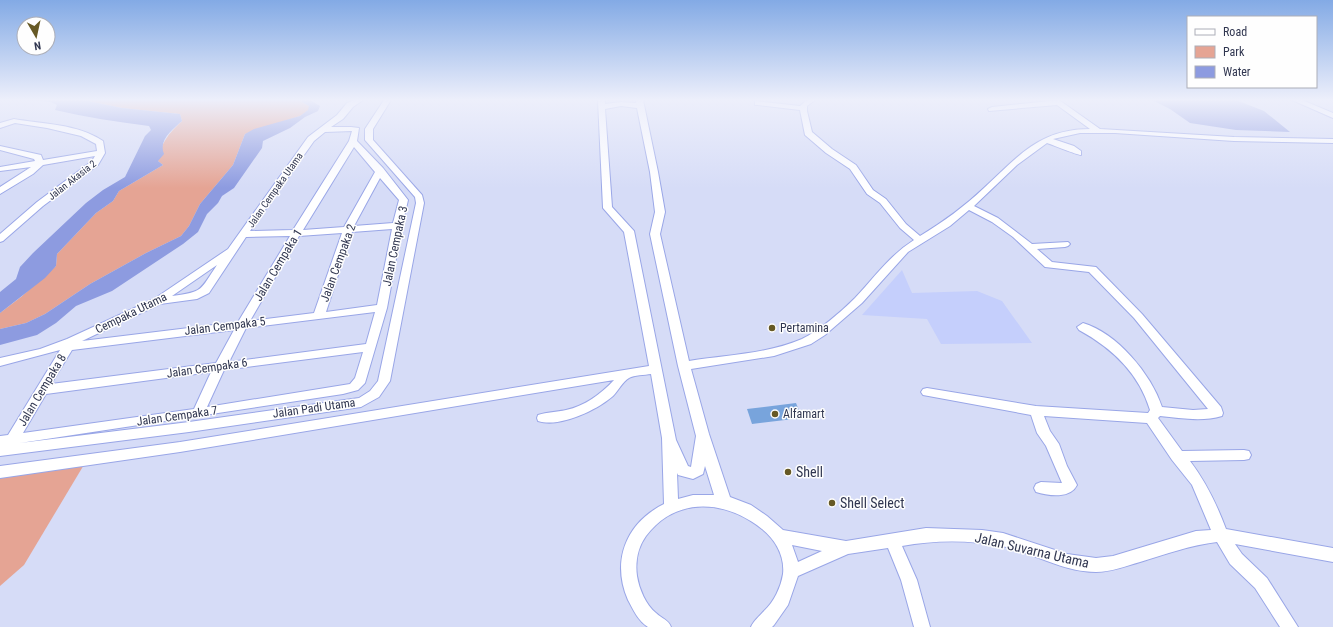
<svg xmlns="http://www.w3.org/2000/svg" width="1333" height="627" font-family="'Roboto Condensed',sans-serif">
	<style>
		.built { fill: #c5cffc }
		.green { fill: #e5a494 }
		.water { fill: #8d9be0 }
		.building { fill: #78a4dc }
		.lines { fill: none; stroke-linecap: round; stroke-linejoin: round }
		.minor-casing { stroke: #99a6e7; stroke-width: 2 }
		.minor { fill: #fff; fill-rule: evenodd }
		.poi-dot { fill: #665925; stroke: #fefefe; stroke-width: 1.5 }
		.labels { text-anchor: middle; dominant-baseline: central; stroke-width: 3; stroke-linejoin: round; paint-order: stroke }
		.far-street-label { font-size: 10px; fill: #303650; stroke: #fefefe }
		.street-label { font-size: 12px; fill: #303650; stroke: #fefefe }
		.poi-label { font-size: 12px; fill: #303650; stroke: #fefefe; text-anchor: start }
		.near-poi-label { font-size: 14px; fill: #303650; stroke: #fefefe; text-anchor: start }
		.near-street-label { font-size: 14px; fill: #303650; stroke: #fefefe }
	</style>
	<rect width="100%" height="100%" fill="#d6dcf7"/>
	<path class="built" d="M902 270 912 293 977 291 1002 301 1032 343 941 344 927 319 862 315Z"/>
	<g class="green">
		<path d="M83 100H299L309 106V110L300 116 245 134 233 165 200 204 189 226 181 236 146 253 90 284 45 314 26 323 0 329V313L21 297 56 266 57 254 96 213 113 201 119 191 163 165 158 161C161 143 168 134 182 121L180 114 122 108Z"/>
		<path d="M88 458 24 565 0 586V470Z"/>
	</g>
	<g class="water">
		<path d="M29 100H83L122 108 180 114 182 121C173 129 158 140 164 154L158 161 163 165 119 191 113 201 96 213 57 254 56 266 45 278 0 313V292L16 279 20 267 33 253 86 203 103 190 125 177 145 136 151 130 149 126C117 122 86 117 55 110L57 105 51 102Z"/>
		<path d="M299 100H310L320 106 318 111 305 117 290 128 263 141 262 148 234 188 222 196 218 203 207 214 198 232 183 244 112 291 76 306 56 323 37 335 0 345V329L26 323 45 314 90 284 146 253 181 236 189 226 200 204 233 165 245 134 254 129 300 116 308 110 309 106Z"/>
		<path d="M1152 100H1236L1264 111 1290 132 1236 130 1190 123 1170 109Z"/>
	</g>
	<path class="building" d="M796 403 802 418 752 424 747 409Z"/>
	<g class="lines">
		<defs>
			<g id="minor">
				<path d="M354 100H363L353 107 343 119 331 127H351L359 128 357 141 383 168 408 200 402 226 387 308 365 383 358 390 343 394 20 443 189 422 359 398 370 391 378 381 416 203 415 197 365 140V129L384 100H391L373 129V140L422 195 424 203 390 381 379 397 361 407 189 432 0 456V436L8 435 60 350 0 366V358L40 349 67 339 154 299 228 249 308 137 337 115 347 103ZM352 131 349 141 293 230 250 231 314 141 325 132ZM354 147 375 172 344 227 303 230ZM380 178 399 200 393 223 354 226ZM392 229 377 305 326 312 352 232ZM342 233 314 313 250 321 299 236ZM290 236 238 322 82 341 160 304 197 299 209 293 246 237ZM217 265C200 290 204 292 172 296ZM375 312 366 344 229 362 246 328ZM234 330 216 363 51 384 72 350ZM363 352 355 378 350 384 207 407 224 370ZM211 372 194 409 23 433 46 394Z"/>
				<path d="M598 100H605V104L621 102 636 103V100H643L658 172 665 212 660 234 689 361C726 355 767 354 802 339 819 331 842 311 855 298 874 278 890 255 914 240L900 228 880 203 867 194 850 169 826 153 805 135 800 110 758 105H755V101L800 106 807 100H815L807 106V111L812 132 832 149 856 165 873 190 886 199 906 224 920 236C943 222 964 207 984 188 1018 157 1039 129 1090 129L1057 105 989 111 988 109 992 107 1059 100 1100 129 1234 137 1333 139V143L1234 141 1115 133H1080L1053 139 1074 146 1081 151V155C1077 155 1053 145 1047 143L1017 165 974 206 998 218 1032 244 1068 242 1070 244 1068 246 1065 247 1037 249 1052 262 1096 267 1142 314 1221 407 1223 413 1222 416C1202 422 1180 418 1160 416L1158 418 1182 451 1244 450 1249 451 1251 455 1249 459 1244 460 1190 461C1206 482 1217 505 1226 529L1333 548V562L1235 544 1242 554 1267 578 1298 627H1280L1255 588 1230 564 1217 542C1191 545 1166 554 1140 562 1126 566 1111 572 1096 572 1063 572 1034 553 1002 546 970 540 934 540 902 546L917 580 930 627H914L901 580 888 548 848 554 798 576 788 605 774 625 772 627H751C754 620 759 617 764 611 774 602 781 587 783 574 785 556 775 539 762 529 726 500 676 496 646 536 638 547 635 562 637 576 639 589 646 605 656 613 662 619 668 619 671 627H648C638 621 633 609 628 600 611 561 626 523 664 504L662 438 651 374C645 375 634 375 629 378 623 381 618 391 613 396 597 410 560 428 538 421L537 418 538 415C547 412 557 412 566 410 585 406 601 394 614 380L180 452 0 478V466L180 442 649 366 624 232 603 208ZM621 106 637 108 650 172 655 212 650 234 678 366 696 436 691 467 688 466 676 440 634 231 612 207 605 109ZM969 210 992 222 1013 237 1045 267 1089 272 1134 318 1208 409 1193 410 1162 407C1151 374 1117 333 1083 323L1077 327 1079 330C1112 348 1139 373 1150 410L1148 413 1036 406 927 388 923 389 921 392 923 395 1031 415 1037 433 1046 446 1062 483 1041 482 1036 484 1034 488 1036 492C1049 496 1070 499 1077 485L1067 466 1059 444 1050 431 1044 416 1147 423 1172 460 1192 485 1211 530 1196 531 1113 556 1096 558 1067 554 1003 533 982 530 926 528 846 541 783 530 767 516 751 505 730 497 709 434 691 369 774 356 811 344 825 335 862 303 908 252 950 226ZM705 466 714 495H693L678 499 677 473 678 475 693 479 703 474ZM792 545 822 551 798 562Z"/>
				<path d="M1292 100H1302L1333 113V118Z"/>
				<path d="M14 119C43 124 78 124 103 141L105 153 98 165 43 206 3 241 0 242V234L37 202 92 161 95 156 43 165 33 174 0 194V187L31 167 0 171V167L35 161 34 159 0 150V146L41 155 43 160 97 151 96 144 81 136 47 128 15 123 0 128V123Z"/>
			</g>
		</defs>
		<use href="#minor" class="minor-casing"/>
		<use href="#minor" class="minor"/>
	</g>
	<linearGradient id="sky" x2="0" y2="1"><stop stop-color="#83aae5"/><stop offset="0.53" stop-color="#edeffb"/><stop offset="1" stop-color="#edeffb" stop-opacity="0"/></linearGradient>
	<rect width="1333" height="188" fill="url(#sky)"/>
	<g class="poi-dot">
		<circle cx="772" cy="328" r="4"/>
		<circle cx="775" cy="414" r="4"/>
		<circle cx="788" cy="472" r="4"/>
		<circle cx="832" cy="503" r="4"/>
	</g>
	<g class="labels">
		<g class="far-street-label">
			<text transform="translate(72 180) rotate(-38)">Jalan Akasia 2</text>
			<text transform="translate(275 190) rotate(-55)">Jalan Cempaka Utama</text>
		</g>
		<g class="street-label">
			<text transform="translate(395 246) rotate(-78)">Jalan Cempaka 3</text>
			<text transform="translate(338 263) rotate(-70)">Jalan Cempaka 2</text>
			<text transform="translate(278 265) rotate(-59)">Jalan Cempaka 1</text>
			<text transform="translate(131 313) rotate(-26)">Cempaka Utama</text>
			<text transform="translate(225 326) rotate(-7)">Jalan Cempaka 5</text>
			<text transform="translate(207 368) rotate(-8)">Jalan Cempaka 6</text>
			<text transform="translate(42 390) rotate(-59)">Jalan Cempaka 8</text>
			<text transform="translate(314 408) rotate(-8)">Jalan Padi Utama</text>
			<text transform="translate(177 416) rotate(-8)">Jalan Cempaka 7</text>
		</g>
		<g class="poi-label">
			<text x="780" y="328">Pertamina</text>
			<text x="783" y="414">Alfamart</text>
		</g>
		<g class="near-poi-label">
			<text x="796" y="472">Shell</text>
			<text x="840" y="503">Shell Select</text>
		</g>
		<g class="near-street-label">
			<text transform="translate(1032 550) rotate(13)">Jalan Suvarna Utama</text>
		</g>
	</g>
	<rect x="1187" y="16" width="130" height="72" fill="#fefefe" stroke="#acaeb8"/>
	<rect x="1195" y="29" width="20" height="6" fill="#ffffff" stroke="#acaeb8"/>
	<text x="1223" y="36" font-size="12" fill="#303650">Road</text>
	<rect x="1195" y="46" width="20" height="12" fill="#e5a494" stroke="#acaeb8"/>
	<text x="1223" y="56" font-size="12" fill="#303650">Park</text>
	<rect x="1195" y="66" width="20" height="12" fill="#8d9be0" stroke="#acaeb8"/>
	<text x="1223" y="76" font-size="12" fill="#303650">Water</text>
	<g transform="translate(36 36) rotate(171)"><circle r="19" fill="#fefefe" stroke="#acaeb8"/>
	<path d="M0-3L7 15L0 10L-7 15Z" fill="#665925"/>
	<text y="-6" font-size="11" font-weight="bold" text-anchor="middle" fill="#303650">N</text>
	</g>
</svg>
